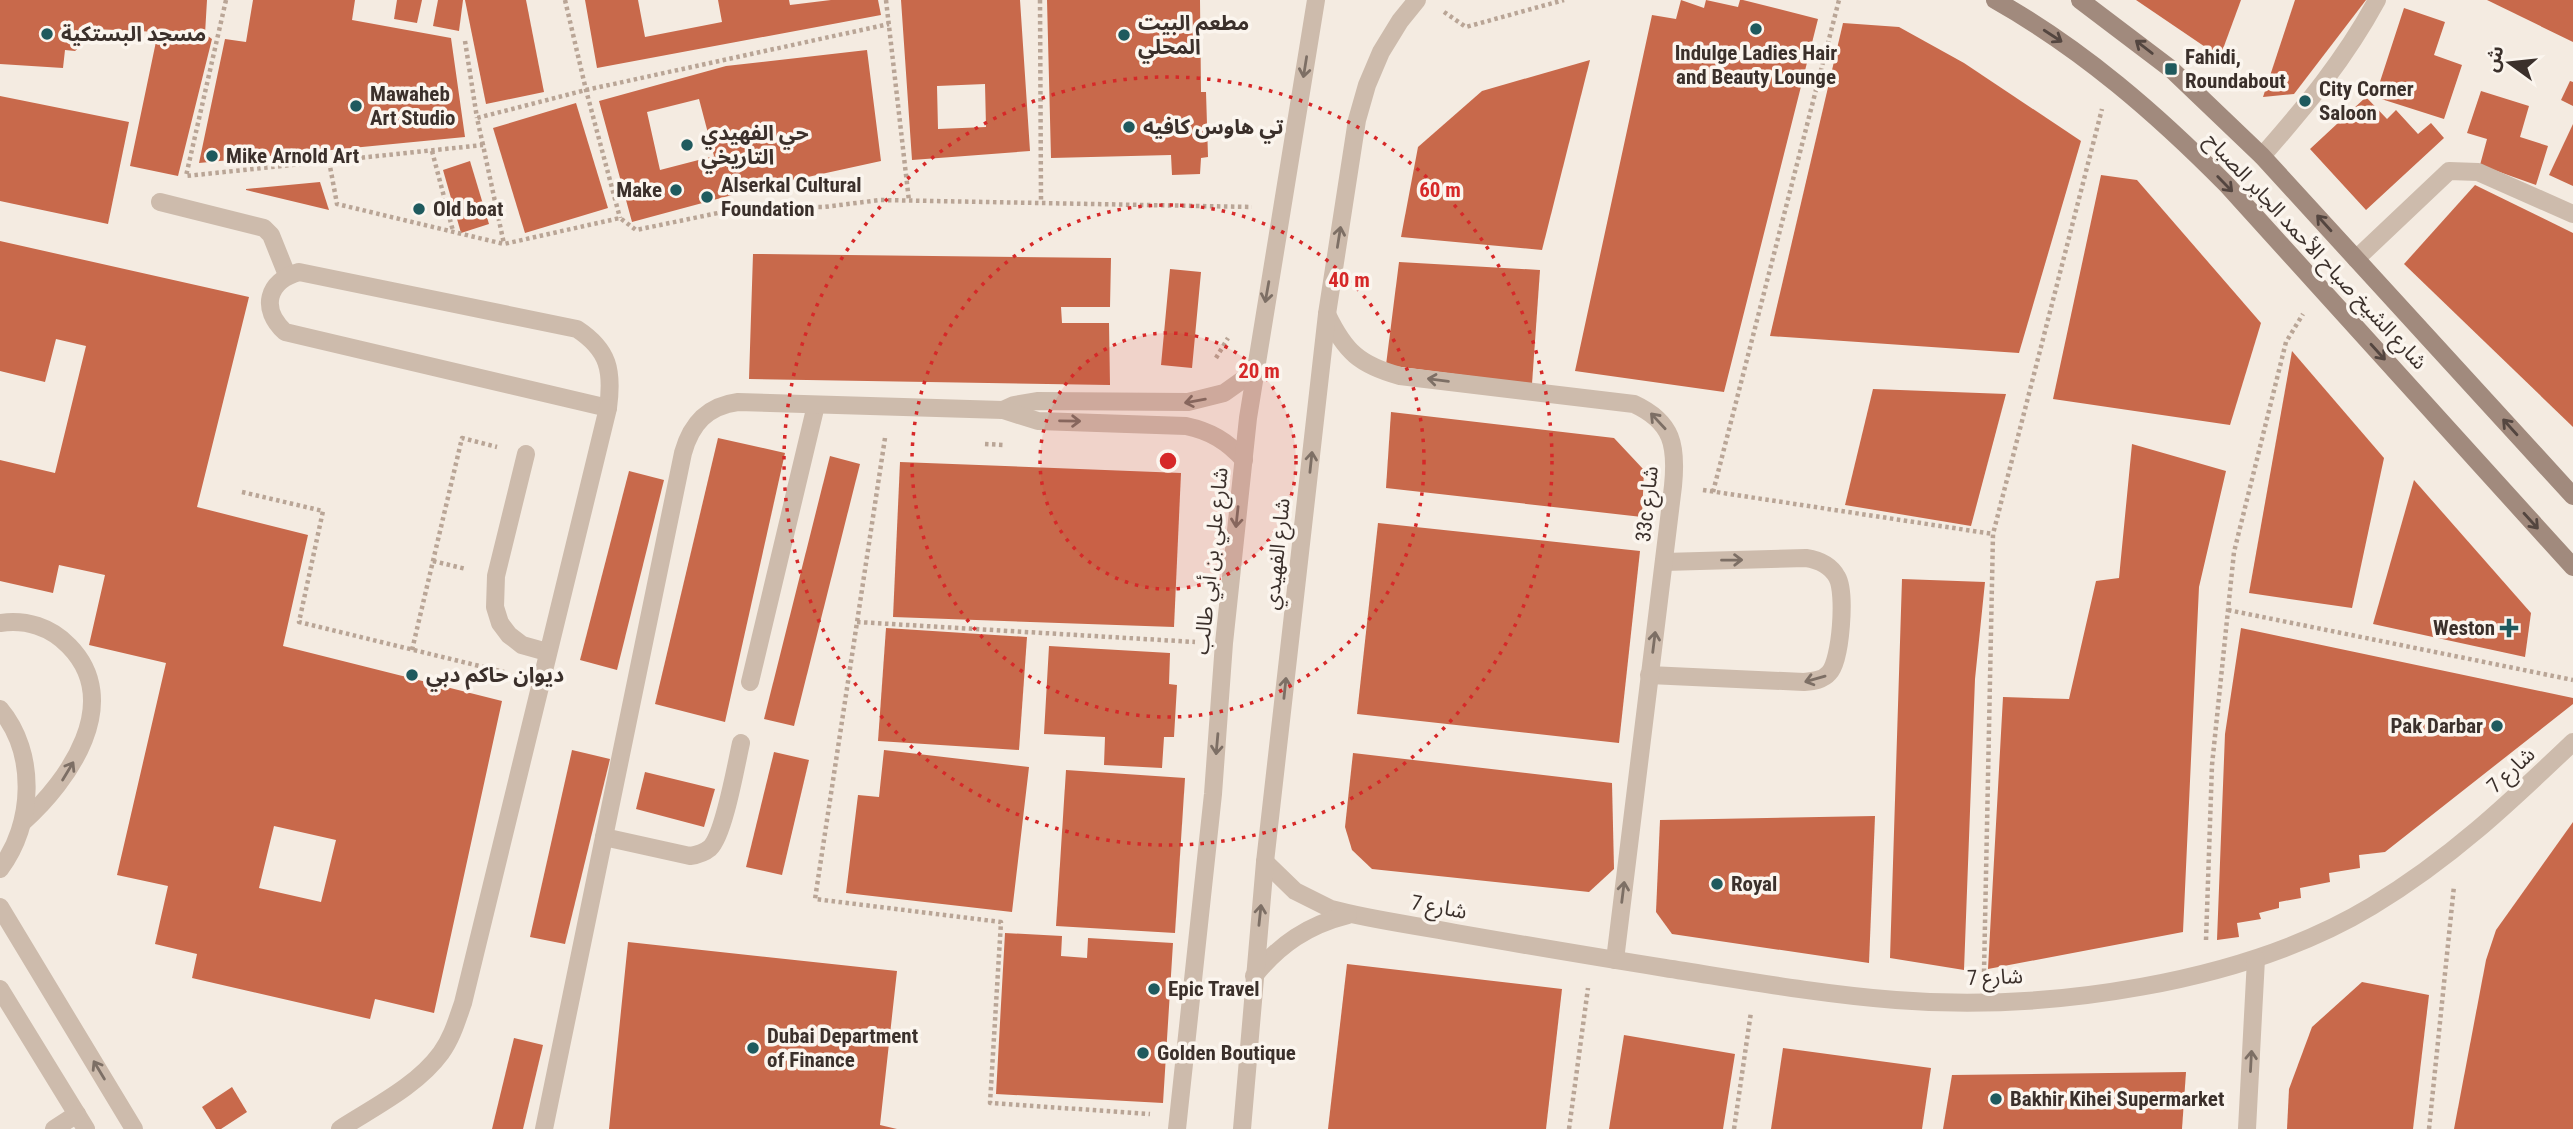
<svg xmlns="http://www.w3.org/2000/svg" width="2573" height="1129" font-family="'Roboto Condensed','Noto Sans Arabic',sans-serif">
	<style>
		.building { fill: #c8694b; fill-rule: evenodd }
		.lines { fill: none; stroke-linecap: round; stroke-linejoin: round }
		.path { stroke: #b9a596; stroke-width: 4.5; stroke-dasharray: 3.5 3.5; stroke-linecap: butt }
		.service { stroke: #cdbbac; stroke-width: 18 }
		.minor { stroke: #cdbbac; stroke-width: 18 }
		.tertiary { stroke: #cdbbac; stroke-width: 18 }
		.secondary { stroke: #a18a7d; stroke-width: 18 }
		.oneway { stroke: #544640 }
		.oneway2 { stroke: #7d6f65 }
		.ring { fill: none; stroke: #d62828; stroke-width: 3.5; stroke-dasharray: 3.5 7 }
		.poi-dot { fill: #1f5a5e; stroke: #fbf5ee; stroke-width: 2.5 }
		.labels { text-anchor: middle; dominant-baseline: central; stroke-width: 7; stroke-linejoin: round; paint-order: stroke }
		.poi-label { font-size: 21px; font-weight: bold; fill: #3b302b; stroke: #fbf5ee; text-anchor: start }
		.street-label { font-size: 21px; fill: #3b302b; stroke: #fbf5ee }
		.centre { fill: #d62828; stroke: #fbf5ee; stroke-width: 3.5 }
		.ring-label { font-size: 21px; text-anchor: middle; font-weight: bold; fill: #d62828; stroke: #fbf5ee; stroke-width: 7; stroke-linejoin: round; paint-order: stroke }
	</style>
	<rect width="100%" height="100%" fill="#f4ebe1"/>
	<g class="building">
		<path d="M0 0H207L205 34 212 39 178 176 130 166 158 32 95 29 94 34 75 51 65 50 63 68 0 64Z"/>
		<path d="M253 0H355L352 20 451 38 465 137 199 163 225 39 246 42Z"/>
		<path d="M397 0H422L417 23 394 19Z"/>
		<path d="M438 0H463L459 31 433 26Z"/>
		<path d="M465 0H526L544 92 486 104Z"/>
		<path d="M585 0H638L645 37 722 22 718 0H789L790 5 831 0H878L881 15 597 68Z"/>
		<path d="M901 0H1020L1030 151 912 160ZM985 84 986 127 938 129 937 86Z"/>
		<path d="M1047 0H1200L1201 92H1206L1208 157 1201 158 1200 174 1172 175 1171 155 1051 158Z"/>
		<path d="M1681 0 1704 8 1706 0 1738 7 1740 0H1743L1818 19 1724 392 1575 371 1652 15 1676 19Z"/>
		<path d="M2136 0H2241L2220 57Z"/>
		<path d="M2295 0H2366L2294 94 2263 97Z"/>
		<path d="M2487 0H2573V42Z"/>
		<path d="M2404 8 2445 22 2434 55 2462 65 2444 119 2375 97Z"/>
		<path d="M1843 23 1899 27 1964 63 2081 141 2019 353 1770 336Z"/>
		<path d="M867 50 881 161 758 188 632 222 599 101 726 66ZM699 99 714 156 660 170 647 112Z"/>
		<path d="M1590 60 1542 250 1401 237 1418 147 1482 91Z"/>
		<path d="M2570 81 2573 82V106L2561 100Z"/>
		<path d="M2481 91 2529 106 2520 137 2548 146 2536 185 2480 165 2487 139 2467 133Z"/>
		<path d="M0 96 129 122 108 224 0 201Z"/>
		<path d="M2366 97 2387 119 2396 110 2418 134 2431 123 2444 138 2366 210 2310 149Z"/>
		<path d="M576 103 608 208 525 233 493 128Z"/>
		<path d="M2573 124V186L2549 175Z"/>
		<path d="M470 161 489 224 461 233 443 170Z"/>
		<path d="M2101 175 2137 180 2261 323 2230 425 2053 399Z"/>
		<path d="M320 182 329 210 246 190V189Z"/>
		<path d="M2475 185 2573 233V427L2404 264Z"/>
		<path d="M0 241 249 297 197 507 308 535 283 646 502 701 434 1013 375 999 370 1019 192 978 197 954 155 944 168 886 117 875 166 663 89 645 105 575 59 565 53 593 0 581V460L55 473 86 346 56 339 45 382 0 371ZM274 826 336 840 321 902 259 888Z"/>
		<path d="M753 254 1111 258 1110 307H1061L1062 323H1109L1110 385 749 379Z"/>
		<path d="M1399 262 1540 270 1532 384 1386 365Z"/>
		<path d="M1170 269 1201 272 1192 368 1161 365Z"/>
		<path d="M2292 351 2384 458 2352 608 2249 593Z"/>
		<path d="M1873 389 2006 394 1971 526 1845 505Z"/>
		<path d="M1391 412 1614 438 1644 470 1642 517 1386 488Z"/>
		<path d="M718 438 785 453 725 722 655 704Z"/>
		<path d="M2132 444 2226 471 2199 587 2183 932 1988 969 2003 697 2069 699 2096 581 2119 578Z"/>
		<path d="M830 456 860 464 794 726 764 719Z"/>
		<path d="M900 462 1181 473 1174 627 893 617Z"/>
		<path d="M629 471 664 480 617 670 580 660Z"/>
		<path d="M2414 480 2531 613 2525 657 2373 624Z"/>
		<path d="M1378 523 1640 551 1619 743 1357 714Z"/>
		<path d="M1902 579 1985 582 1975 679 1964 970 1890 958Z"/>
		<path d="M886 628 1027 637 1019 750 878 741Z"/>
		<path d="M2241 628 2573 698V704L2385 852 2359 855 2360 868 2329 873 2330 882 2300 888 2301 898 2279 902V908L2259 913 2261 919 2237 923 2239 937 2217 940 2225 734Z"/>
		<path d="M1049 646 1170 653 1169 684 1177 685 1174 737H1164L1162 768 1104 765 1105 737 1044 734Z"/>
		<path d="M572 750 610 759 565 944 530 937Z"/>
		<path d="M884 750 1029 767 1012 912 846 893 858 795 879 797Z"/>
		<path d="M774 752 809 760 782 875 746 867Z"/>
		<path d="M1353 753 1612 783 1614 869 1589 892 1372 869 1352 850 1345 827Z"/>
		<path d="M1066 770 1185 778 1175 933 1056 926Z"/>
		<path d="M645 772 715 789 704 827 636 809Z"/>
		<path d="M1875 816 1869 963 1672 934 1656 912 1660 820Z"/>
		<path d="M2573 822V1129H2454L2486 960 2496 930Z"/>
		<path d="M1005 933 1062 936 1061 956 1087 958 1088 938 1173 943 1163 1103 996 1094Z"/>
		<path d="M628 942 897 971 880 1125 897 1129H609Z"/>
		<path d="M1347 964 1562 989 1546 1129H1328Z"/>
		<path d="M2362 982 2429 995 2413 1129H2287L2289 1089 2312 1027Z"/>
		<path d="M1624 1035 1735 1054 1723 1129H1609Z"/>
		<path d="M514 1038 543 1045 523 1129H492Z"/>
		<path d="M1783 1048 1931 1068 1922 1129H1771Z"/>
		<path d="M2186 1072 2182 1129H1943L1952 1075Z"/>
		<path d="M232 1087 247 1112 221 1129H216L202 1107Z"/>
	</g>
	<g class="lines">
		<g class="path">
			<path d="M226 0 186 176 483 145 504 244"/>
			<path d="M565 0 586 90 620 218"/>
			<path d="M886 0 909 201"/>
			<path d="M1040 0 1041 202"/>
			<path d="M1444 12 1466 27 1564 0"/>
			<path d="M465 41 477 118"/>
			<path d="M483 145 477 118 586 90 889 24"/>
			<path d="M432 151 453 231"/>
			<path d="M329 161 337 204 504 244 620 218 636 230 742 208 824 207 880 200 1252 207"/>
			<path d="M1216 358 1228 338"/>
			<path d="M885 438 815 899 1001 922 990 1103 1150 1114"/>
			<path d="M985 444 1004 445"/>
			<path d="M1703 490 1993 534"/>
			<path d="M242 492 323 511 299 622 504 672"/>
			<path d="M1713 492 1839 0"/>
			<path d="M433 561 466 569"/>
			<path d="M2228 610 2573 680"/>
			<path d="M857 622 1195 642"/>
			<path d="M412 650 462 438 497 447"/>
			<path d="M2206 940 2212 765 2234 552 2286 342 2303 314"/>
			<path d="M1984 972 1993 534 2102 109"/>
			<path d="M1569 1129 1588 988"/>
			<path d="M1734 1129 1751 1012"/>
			<path d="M2429 1129 2454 886"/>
		</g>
		<g class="service">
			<path d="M2262 156C2306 106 2345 59 2377 0"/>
			<path d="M160 202 264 228 271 235 287 275"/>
			<path d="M2356 259 2449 171 2478 172 2573 214"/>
			<path d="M299 272 577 329C609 350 613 371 608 408L285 332C260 309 267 281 299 272Z"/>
			<path d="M1003 410 1014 405 1037 401 1188 402 1224 393 1255 371"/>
			<path d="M526 454 496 576 495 607 500 623 509 635 522 645 547 652"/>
			<path d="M0 623C26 619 51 627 69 646 124 702 69 781 23 822"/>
			<path d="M1649 675 1804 682C1814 681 1823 680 1829 673 1841 661 1846 592 1837 577 1831 566 1819 560 1806 558L1664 562"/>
			<path d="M750 682 816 405"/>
			<path d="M0 709C37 753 34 824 0 869"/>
			<path d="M604 837 690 856C697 855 704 853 710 848 724 835 736 765 741 743"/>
			<path d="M0 907 134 1129"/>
			<path d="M0 989 86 1129"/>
			<path d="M54 1129 77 1114"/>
			<path d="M340 1129C374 1107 417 1086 441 1053 452 1038 457 1020 463 1003L608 408"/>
			<path d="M544 1129 683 453C691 424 707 406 738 402L1003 410 1038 421 1186 426C1210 431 1227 441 1244 460"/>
		</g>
		<g class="minor">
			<path d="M1327 314C1345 352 1360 365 1400 376L1634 404C1673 422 1677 446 1673 486L1615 960"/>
			<path d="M1265 862 1295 891 1331 909C1372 920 1414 925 1456 933 1525 945 1595 957 1665 968 1742 980 1819 994 1896 1000 2045 1012 2243 984 2372 906 2450 859 2508 804 2573 742"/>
			<path d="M1254 976C1280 944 1308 925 1348 915"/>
			<path d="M2247 1129 2256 959"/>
		</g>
		<g class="tertiary">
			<path d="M1177 1129 1213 794 1224 643 1248 418 1316 0"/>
			<path d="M1242 1129 1265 862 1327 314 1357 120 1367 85 1381 52 1400 21 1417 0"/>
		</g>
		<g class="secondary">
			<path d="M1995 0C2082 49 2157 114 2227 185L2573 567"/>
			<path d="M2080 0 2171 69 2262 156 2573 496"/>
		</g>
	</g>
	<defs><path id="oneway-shaft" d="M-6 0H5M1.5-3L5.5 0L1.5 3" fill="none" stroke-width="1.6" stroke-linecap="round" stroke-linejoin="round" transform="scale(1.75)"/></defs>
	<g class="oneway">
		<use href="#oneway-shaft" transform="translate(2053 36) rotate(33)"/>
		<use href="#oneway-shaft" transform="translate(2144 47) rotate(-142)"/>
		<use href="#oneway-shaft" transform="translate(2225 184) rotate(46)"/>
		<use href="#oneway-shaft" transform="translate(2324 223) rotate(-132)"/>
		<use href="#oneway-shaft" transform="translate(2378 352) rotate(48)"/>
		<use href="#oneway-shaft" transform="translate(2510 427) rotate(-132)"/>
		<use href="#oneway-shaft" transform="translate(2531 521) rotate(48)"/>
	</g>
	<g class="oneway2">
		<use href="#oneway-shaft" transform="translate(1305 67) rotate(99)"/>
		<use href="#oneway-shaft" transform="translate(1339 237) rotate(-81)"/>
		<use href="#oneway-shaft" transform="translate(1267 292) rotate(100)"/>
		<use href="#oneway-shaft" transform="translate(1438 380) rotate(-173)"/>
		<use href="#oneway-shaft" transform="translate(1195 401) rotate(170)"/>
		<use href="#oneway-shaft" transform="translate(1070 421) rotate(1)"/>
		<use href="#oneway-shaft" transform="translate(1658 421) rotate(-133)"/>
		<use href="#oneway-shaft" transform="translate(1311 462) rotate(-84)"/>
		<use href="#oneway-shaft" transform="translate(1237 517) rotate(96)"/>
		<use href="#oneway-shaft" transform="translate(1732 560) rotate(-1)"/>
		<use href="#oneway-shaft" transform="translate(1654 642) rotate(-83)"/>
		<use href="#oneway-shaft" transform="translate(1815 679) rotate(164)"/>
		<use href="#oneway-shaft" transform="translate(1285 688) rotate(-84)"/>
		<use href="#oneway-shaft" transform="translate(1217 744) rotate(95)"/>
		<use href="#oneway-shaft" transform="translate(68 771) rotate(-59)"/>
		<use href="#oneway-shaft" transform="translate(1623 892) rotate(-83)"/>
		<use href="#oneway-shaft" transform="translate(1260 915) rotate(-84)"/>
		<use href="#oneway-shaft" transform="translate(2251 1061) rotate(-87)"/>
		<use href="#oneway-shaft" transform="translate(99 1070) rotate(-121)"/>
	</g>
	<circle cx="1168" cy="461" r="128" fill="#d62828" fill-opacity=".12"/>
	<g class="ring">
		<circle cx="1168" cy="461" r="128"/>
		<circle cx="1168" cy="461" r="256"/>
		<circle cx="1168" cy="461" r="384"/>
	</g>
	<g class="poi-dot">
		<circle cx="1756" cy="29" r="7"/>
		<circle cx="47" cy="34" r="7"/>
		<circle cx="1124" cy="35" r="7"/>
		<rect x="2164" y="62" width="14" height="14" rx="3.5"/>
		<circle cx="2305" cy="101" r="7"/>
		<circle cx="356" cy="106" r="7"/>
		<circle cx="1129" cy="127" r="7"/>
		<circle cx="687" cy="145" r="7"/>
		<circle cx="212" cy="156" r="7"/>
		<circle cx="676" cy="190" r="7"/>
		<circle cx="707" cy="197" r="7"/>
		<circle cx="419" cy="209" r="7"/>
		<path d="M2505.5 617.5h7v7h7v7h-7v7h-7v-7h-7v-7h7z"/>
		<circle cx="412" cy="675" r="7"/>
		<circle cx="2497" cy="726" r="7"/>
		<circle cx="1717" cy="884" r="7"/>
		<circle cx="1154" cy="989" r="7"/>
		<circle cx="753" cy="1048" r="7"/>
		<circle cx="1143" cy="1053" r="7"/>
		<circle cx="1996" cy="1099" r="7"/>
	</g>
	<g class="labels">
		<g class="poi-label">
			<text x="1138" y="23">مطعم البيت<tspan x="1138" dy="24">المحلي</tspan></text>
			<text x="61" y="34">مسجد البستكية</text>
			<text x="1756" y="53" text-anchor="middle">Indulge Ladies Hair<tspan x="1756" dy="24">and Beauty Lounge</tspan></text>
			<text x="2185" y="57">Fahidi,<tspan x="2185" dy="24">Roundabout</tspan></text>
			<text x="2319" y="89">City Corner<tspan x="2319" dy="24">Saloon</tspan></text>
			<text x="370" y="94">Mawaheb<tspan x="370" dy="24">Art Studio</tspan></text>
			<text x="1143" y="127">تي هاوس كافيه</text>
			<text x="701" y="133">حي الفهيدي<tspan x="701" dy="24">التاريخي</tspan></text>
			<text x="226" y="156">Mike Arnold Art</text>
			<text x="721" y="185">Alserkal Cultural<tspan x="721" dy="24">Foundation</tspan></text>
			<text x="662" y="190" text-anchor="end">Make</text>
			<text x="433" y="209">Old boat</text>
			<text x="2495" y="628" text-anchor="end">Weston</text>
			<text x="426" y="675">ديوان حاكم دبي</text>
			<text x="2483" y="726" text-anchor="end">Pak Darbar</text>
			<text x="1731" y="884">Royal</text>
			<text x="1168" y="989">Epic Travel</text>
			<text x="767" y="1036">Dubai Department<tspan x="767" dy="24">of Finance</tspan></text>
			<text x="1157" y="1053">Golden Boutique</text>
			<text x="2010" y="1099">Bakhir Kihei Supermarket</text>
		</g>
		<g class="street-label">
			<text transform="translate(2316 251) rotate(47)">شارع الشيخ صباح الأحمد الجابر الصباح</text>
			<text transform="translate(1647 504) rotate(-84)">33c شارع</text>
			<text transform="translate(1277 554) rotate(-84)">شارع الفهيدي</text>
			<text transform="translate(1211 561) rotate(-84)">شارع علي بن أبي طالب</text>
			<text transform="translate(2511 770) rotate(-43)">شارع 7</text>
			<text transform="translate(1439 907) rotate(10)">شارع 7</text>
			<text transform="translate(1995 977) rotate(-2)">شارع 7</text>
		</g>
	</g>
	<circle cx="1168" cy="461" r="10" class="centre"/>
	<g class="ring-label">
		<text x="1440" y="197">60 m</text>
		<text x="1349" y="287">40 m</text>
		<text x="1259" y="378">20 m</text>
	</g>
	<g transform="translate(2510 63) rotate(285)" stroke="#fbf5ee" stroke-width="5" paint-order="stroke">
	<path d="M0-5L12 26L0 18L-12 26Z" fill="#3b302b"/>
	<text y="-10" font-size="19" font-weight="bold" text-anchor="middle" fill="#3b302b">ش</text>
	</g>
</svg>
